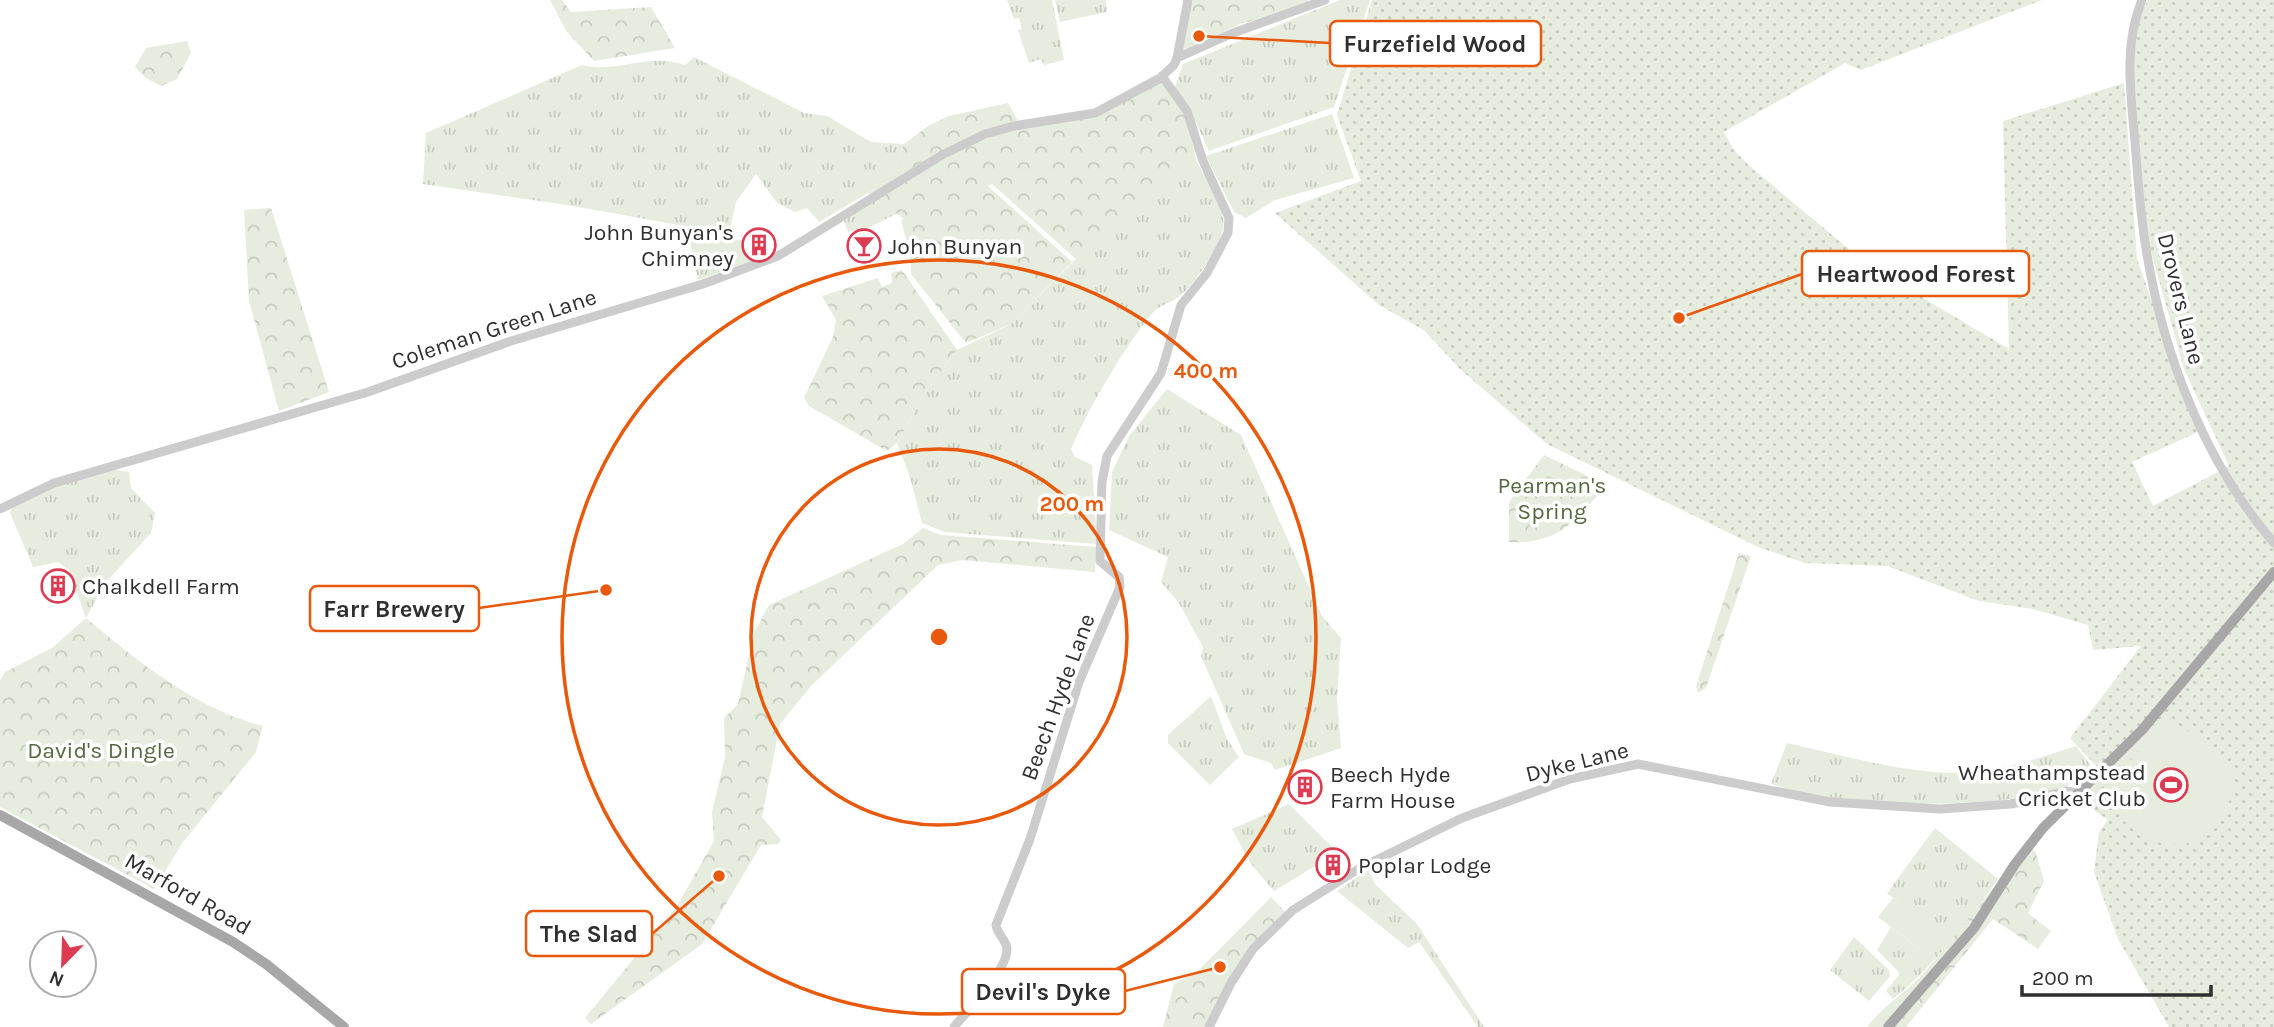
<svg xmlns="http://www.w3.org/2000/svg" width="2274" height="1027" font-family="Karla,sans-serif">
	<style>
		.grass { fill: url(#grass-tufts) }
		.forest { fill: url(#forest-crowns) }
		.park { fill: url(#park-dots) }
		.pitch { fill: #e6ecde }
		.lines { fill: none; stroke-linecap: round; stroke-linejoin: round }
		.minor { stroke: #ccc; stroke-width: 9 }
		.major { stroke: #a7a7a7; stroke-width: 10 }
		.ring { fill: none; stroke: #e8590c; stroke-width: 3.5 }
		.labels { text-anchor: middle; dominant-baseline: central; stroke-width: 7; stroke-linejoin: round; paint-order: stroke }
		.poi-label { font-size: 23px; fill: #2f2f2f; stroke: #fff; text-anchor: start }
		.street-label { font-size: 23px; fill: #2f2f2f; stroke: #fff }
		.park-label { font-size: 23px; fill: #55693f; stroke: #fff }
		.centre { fill: #e8590c; stroke: #fff; stroke-width: 3.5 }
		.ring-label { font-size: 21px; text-anchor: middle; font-weight: bold; fill: #e8590c; stroke: #fff; stroke-width: 7; stroke-linejoin: round; paint-order: stroke }
		.leader { fill: none; stroke: #e8590c; stroke-width: 2.5 }
		.callout-dot { fill: #e8590c; stroke: #fff; stroke-width: 2.5 }
		.callout { fill: #fff; stroke: #e8590c; stroke-width: 2.5 }
		.callout-label { font-size: 24px; text-anchor: middle; font-weight: bold; fill: #2f2f2f }
	</style>
	<defs>
		<pattern id="grass-tufts" width="24" height="20" patternUnits="userSpaceOnUse" patternTransform="scale(1.75)"><rect width="24" height="20" fill="#e6ecde"/><path d="M3 7l-1-3M5 7V3M7 7l1-3M15 17l-1-3M17 17v-4M19 17l1-3" fill="none" stroke="#c6cbbf"/></pattern>
		<pattern id="forest-crowns" width="20" height="18" patternUnits="userSpaceOnUse" patternTransform="scale(1.75)"><rect width="20" height="18" fill="#e6ecde"/><path d="M2 6a3 3 0 1 1 6 0M12 15a3 3 0 1 1 6 0" fill="none" stroke="#c6cbbf"/></pattern>
		<pattern id="park-dots" width="8" height="8" patternUnits="userSpaceOnUse" patternTransform="scale(1.75)"><rect width="8" height="8" fill="#e6ecde"/><path d="M2 2h.1M6 6h.1" fill="none" stroke="#c6cbbf" stroke-width="1.8" stroke-linecap="round"/></pattern>
	</defs>
	<rect width="100%" height="100%" fill="#fff"/>
	<g class="grass">
		<path d="M1007 0H1052L1064 60 1044 65 1041 59 1029 63 1018 30 1022 29 1019 18 1014 19Z"/>
		<path d="M1055 0H1106L1107 12 1060 22Z"/>
		<path d="M1340 0H1370L1334 107 1209 151 1190 110 1175 87 1183 64Z"/>
		<path d="M694 57 804 113 827 116 871 142 904 144 891 179 819 222 807 208 795 212 777 203 756 174 736 202 729 234 567 205 423 184 426 133 582 65C617 74 646 52 685 65Z"/>
		<path d="M1332 114 1354 178 1275 200 1246 218 1234 212 1206 156Z"/>
		<path d="M1196 160C1205 178 1227 208 1223 229 1221 245 1194 285 1180 296 1170 304 1159 304 1150 316 1120 354 1091 404 1071 449L1075 457 1092 465 1097 544 944 532 922 523 910 477 897 443 926 391 957 350 1011 324 1084 251Z"/>
		<path d="M875 198 898 213 866 229 848 232 842 216Z"/>
		<path d="M749 240 755 261 698 280 690 241Z"/>
		<path d="M1167 389 1241 435 1322 616 1341 638 1337 698 1341 748 1275 770 1271 763 1244 754 1201 656 1203 647 1179 603 1161 582 1168 557 1109 530 1112 472 1129 436Z"/>
		<path d="M110 469 129 472 131 488 155 513 151 533 106 582 86 618 69 570 58 562 33 567 10 513 13 506 55 484Z"/>
		<path d="M1211 696 1227 739 1239 757 1210 785 1168 743V735Z"/>
		<path d="M1787 743C1840 755 1896 771 1951 773 1992 774 2037 759 2076 746L2092 767C2066 814 1873 805 1823 798 1806 795 1788 789 1771 784Z"/>
		<path d="M1289 804 1334 849 1325 860 1274 891 1251 864 1232 829Z"/>
		<path d="M1935 828 1998 879C1967 923 1935 965 1893 999L1886 991 1899 975 1898 971 1877 950 1891 927 1919 948 1933 930 1887 893Z"/>
		<path d="M1368 870 1375 884 1417 924 1484 1027H1478L1419 942 1408 948 1337 891Z"/>
		<path d="M1854 937 1889 970 1890 976 1869 1001 1830 970Z"/>
	</g>
	<g class="forest">
		<path d="M550 0H562L571 12 651 7 675 48 594 61 567 32Z"/>
		<path d="M1190 0H1310L1297 9 1240 24 1186 51 1179 48Z"/>
		<path d="M187 41 191 53 177 79 161 86 146 78 135 67 146 48Z"/>
		<path d="M1156 74 1186 113 1196 160 1076 259 992 184 988 186 1072 262 1011 324 966 343 911 274 910 253 901 220 904 219 868 193 891 179 904 144 928 126 949 116 1008 103 1019 123 1089 112Z"/>
		<path d="M271 208 329 392 279 411 249 301 244 210Z"/>
		<path d="M902 270 957 350 926 391 897 443 887 451 809 406 804 398 833 337 836 320 822 296 878 278 882 287 892 283 891 273Z"/>
		<path d="M1544 455 1606 485C1576 520 1559 545 1509 542V502Z"/>
		<path d="M923 528 941 535 1096 547 1095 572 962 560 938 565 811 686 780 724 762 817 781 840 778 844 761 845 702 944 591 1024 585 1018 677 906 714 841 712 812 725 757 724 718 738 704 754 633 769 605 903 544Z"/>
		<path d="M1739 553 1751 556 1706 688 1698 693 1696 686Z"/>
		<path d="M86 618C137 661 198 710 263 726L256 752 183 842 154 889 0 807V680L5 672 52 648Z"/>
		<path d="M2032 849 2036 853 2044 881 2028 913 2051 931 2038 949 1993 919 1906 1027H1867C1883 1006 1904 994 1922 975 1960 934 1989 885 2032 849Z"/>
		<path d="M1271 897 1286 913 1259 938 1208 1027H1163L1174 984 1197 972Z"/>
	</g>
	<path class="park" d="M1372 0H2042L1861 70 1845 63 1724 132 1734 150 1753 169 1850 250 1896 282 2009 349 2003 121 2124 83 2137 259 2198 432 2132 462 2153 506 2229 466 2184 369 2148 241 2133 70 2137 21 2148 0H2274V1027H2169L2118 939 2094 872 2099 832 2108 820 2073 795 2099 769 2070 738 2141 646 2093 650 2088 625 2033 609 1979 601 1887 566 1805 563 1758 547 1547 444 1460 369 1424 330 1379 305 1275 213 1361 181 1337 115Z"/>
	<g class="pitch">
		<path d="M2167 719C2194 734 2225 748 2234 781 2226 837 2180 865 2131 828 2122 821 2115 806 2109 797L2099 806 2089 798 2111 782Z"/>
		<path d="M1893 898 1934 930 1919 948 1878 917Z"/>
	</g>
	<g class="lines">
		<g class="minor">
			<path d="M2142 0C2123 46 2131 94 2135 142 2138 177 2140 213 2146 248 2162 352 2205 463 2274 543"/>
			<path d="M1177 58 1188 0"/>
			<path d="M0 509 54 483 368 392 511 341 703 284 778 256 942 155 985 134 1014 126 1095 113 1159 79 1174 65 1177 58 1233 33 1325 0"/>
			<path d="M954 1027C968 1010 1007 971 1007 949 1007 941 997 934 996 925L1030 839 1079 682 1120 587 1119 577 1100 561 1102 482 1107 456 1161 373 1181 305 1207 273 1228 233 1229 218 1203 161 1187 111 1162 76"/>
			<path d="M1209 1027 1231 983 1253 949 1293 910 1360 868 1462 818 1570 779 1638 764 1830 802 1940 809 2011 804 2067 791 2080 793"/>
		</g>
		<g class="major">
			<path d="M0 815 233 942 266 964 344 1027"/>
			<path d="M1888 1027 1974 928 2015 864 2043 828 2142 730 2274 572"/>
		</g>
	</g>
	<g class="ring">
		<circle cx="939" cy="637" r="188"/>
		<circle cx="939" cy="637" r="377"/>
	</g>
	<defs>
		<symbol id="building-ring" viewBox="-11 -11 22 22"><circle r="9.5" fill="#fff" stroke="#dc3b51" stroke-width="1.5"/><path d="M-4-6H4V6H1V3H-1V6H-4ZM-2.5-4.3h1.7v1.8h-1.7ZM.8-4.3h1.7v1.8H.8ZM-2.5-1h1.7V.8h-1.7ZM.8-1h1.7V.8H.8Z" fill="#dc3b51"/></symbol>
		<symbol id="bar-ring" viewBox="-11 -11 22 22"><circle r="9.5" fill="#fff" stroke="#dc3b51" stroke-width="1.5"/><path d="M-6-5H6L.8 .8V4.5H3.5V6h-7V4.5H-.8V.8Z" fill="#dc3b51"/></symbol>
		<symbol id="stadium-ring" viewBox="-11 -11 22 22"><circle r="9.5" fill="#fff" stroke="#dc3b51" stroke-width="1.5"/><path d="M0-5a6.5 5 0 1 0 0 10a6.5 5 0 1 0 0-10ZM-3.5-1.8h7v3.6h-7Z" fill="#dc3b51"/></symbol>
	</defs>
	<g fill-rule="evenodd">
		<use href="#building-ring" x="740" y="226" width="38" height="38"/>
		<use href="#bar-ring" x="845" y="227" width="38" height="38"/>
		<use href="#building-ring" x="39" y="567" width="38" height="38"/>
		<use href="#stadium-ring" x="2152" y="766" width="38" height="38"/>
		<use href="#building-ring" x="1286" y="768" width="38" height="38"/>
		<use href="#building-ring" x="1314" y="846" width="38" height="38"/>
	</g>
	<g class="labels">
		<g class="poi-label">
			<text x="734" y="232" text-anchor="end">John Bunyan's<tspan x="734" dy="26">Chimney</tspan></text>
			<text x="888" y="246">John Bunyan</text>
			<text x="82" y="586">Chalkdell Farm</text>
			<text x="2146" y="772" text-anchor="end">Wheathampstead<tspan x="2146" dy="26">Cricket Club</tspan></text>
			<text x="1330" y="774">Beech Hyde<tspan x="1330" dy="26">Farm House</tspan></text>
			<text x="1358" y="865">Poplar Lodge</text>
		</g>
		<g class="street-label">
			<text transform="translate(2181 299) rotate(76)">Drovers Lane</text>
			<text transform="translate(494 329) rotate(-18)">Coleman Green Lane</text>
			<text transform="translate(1058 697) rotate(-70)">Beech Hyde Lane</text>
			<text transform="translate(1577 762) rotate(-14)">Dyke Lane</text>
			<text transform="translate(188 894) rotate(30)">Marford Road</text>
		</g>
		<g class="park-label">
			<text x="1552" y="485">Pearman's<tspan x="1552" dy="26">Spring</tspan></text>
			<text x="101" y="750">David's Dingle</text>
		</g>
	</g>
	<circle cx="939" cy="637" r="10" class="centre"/>
	<g class="ring-label">
		<text x="1206" y="378">400 m</text>
		<text x="1072" y="511">200 m</text>
	</g>
	<path class="leader" d="M1199 36L1330 43M1679 318L1802 274M606 590L479 608M719 876L652 934M1220 967L1125 991"/>
	<g class="callout-dot">
		<circle cx="1199" cy="36" r="7"/>
		<circle cx="1679" cy="318" r="7"/>
		<circle cx="606" cy="590" r="7"/>
		<circle cx="719" cy="876" r="7"/>
		<circle cx="1220" cy="967" r="7"/>
	</g>
	<g class="callout">
		<rect x="1330" y="21" width="211" height="45" rx="7"/>
		<rect x="1802" y="251" width="227" height="45" rx="7"/>
		<rect x="310" y="586" width="169" height="45" rx="7"/>
		<rect x="526" y="911" width="126" height="45" rx="7"/>
		<rect x="962" y="969" width="163" height="45" rx="7"/>
	</g>
	<g class="callout-label">
		<text x="1435" y="52">Furzefield Wood</text>
		<text x="1916" y="282">Heartwood Forest</text>
		<text x="394" y="617">Farr Brewery</text>
		<text x="589" y="942">The Slad</text>
		<text x="1043" y="1000">Devil's Dyke</text>
	</g>
	<g transform="translate(63 964) rotate(203)"><circle r="33" fill="#ffffff" stroke="#acacac" stroke-width="2"/>
	<path d="M0-5L12 26L0 18L-12 26Z" fill="#dc3b51"/>
	<text y="-10" font-size="19" font-weight="bold" text-anchor="middle" fill="#2f2f2f">N</text>
	</g>
	<path d="M2022 985v10h189v-10" fill="none" stroke="#2f2f2f" stroke-width="3.5"/>
	<text x="2032" y="985" font-size="21" fill="#2f2f2f" stroke="#ffffff" stroke-width="5" paint-order="stroke">200 m</text>
</svg>
